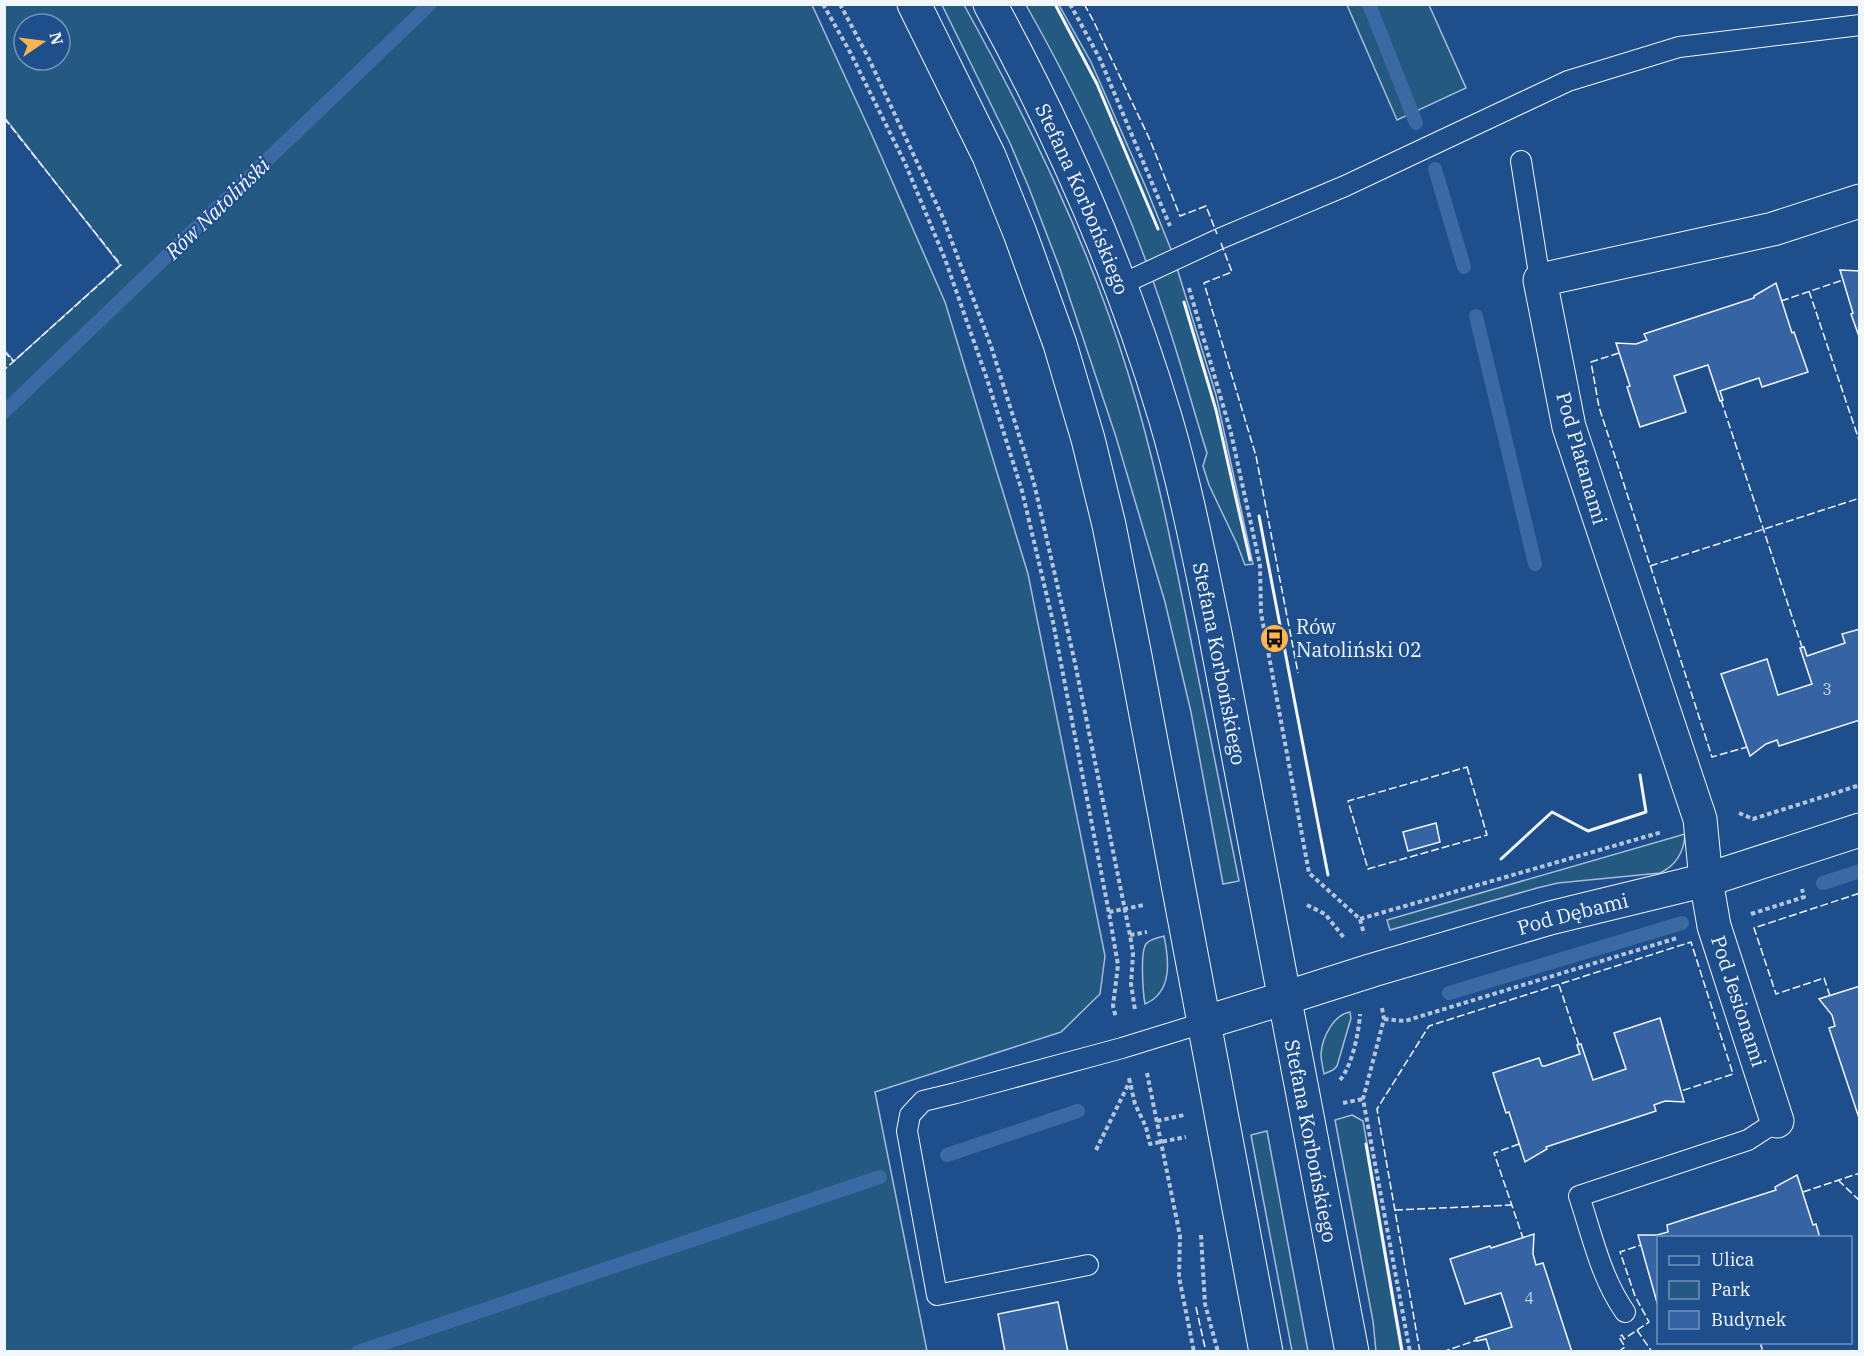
<svg xmlns="http://www.w3.org/2000/svg" width="1864" height="1356" font-family="'IBM Plex Serif',serif">
	<style>
		.green { fill: #245a82; stroke: #a8bbd7; stroke-width: 1.5; fill-rule: evenodd }
		.lines { fill: none; stroke-linecap: round; stroke-linejoin: round }
		.stream { stroke: #3b69a3; stroke-width: 14 }
		.building { fill: #3563a3; stroke: #f2f6ff; stroke-width: 1.5 }
		.lane-casing { stroke: #f2f6ff; stroke-width: 22 }
		.street-casing { stroke: #f2f6ff; stroke-width: 35 }
		.secondary-casing { stroke: #f2f6ff; stroke-width: 35 }
		.path { stroke: #b3c4dc; stroke-width: 4; stroke-dasharray: 4.5 3; stroke-linecap: butt }
		.lane { stroke: #1f4e8c; stroke-width: 20 }
		.street { stroke: #1f4e8c; stroke-width: 33 }
		.secondary { stroke: #1f4e8c; stroke-width: 33 }
		.fence { stroke: #f2f6ff; stroke-width: 1.5; stroke-dasharray: 8 3; stroke-linecap: butt }
		.wall { stroke: #f2f6ff; stroke-width: 3 }
		.labels { text-anchor: middle; dominant-baseline: central; stroke-width: 4.5; stroke-linejoin: round; paint-order: stroke }
		.number-label { font-size: 16px; fill: #c3d1e8 }
		.street-label { font-size: 20px; fill: #f2f6ff; stroke: #1f4e8c }
		.poi-label { font-size: 20px; fill: #f2f6ff; stroke: #1f4e8c; text-anchor: start }
		.water-label { font-size: 21px; font-style: italic; fill: #f2f6ff; stroke: #1f4e8c }
	</style>
	<rect width="100%" height="100%" fill="#1f4e8c"/>
	<g class="green">
		<path d="M5 4 812 5 871 133 945 302 1028 574 1105 956 1100 994 1061 1032 875 1092 927 1351H5V351L14 361 120 265 5 118ZM24 24H60V60H24Z"/>
		<path d="M942 5H964C1029 122 1089 245 1128 373 1154 456 1171 541 1188 626 1205 711 1222 796 1239 881L1223 884 1191 712 1165 602 1116 437 1060 269 1029 188 1010 143Z"/>
		<path d="M1026 5H1059L1091 62 1147 190 1172 252 1216 395 1253 564 1245 565 1237 544 1209 485 1203 466 1207 453C1192 406 1180 359 1164 313 1129 206 1081 102 1026 5Z"/>
		<path d="M1347 5H1429L1466 88 1397 120Z"/>
		<path d="M1685 834C1684 852 1677 865 1660 873L1558 883 1537 888 1390 930 1387 920Z"/>
		<path d="M1164 936C1169 960 1173 992 1145 1004 1143 993 1140 952 1146 944 1150 939 1157 938 1164 936Z"/>
		<path d="M1350 1012 1351 1018 1337 1066 1333 1070 1324 1074C1323 1068 1321 1061 1321 1054 1322 1038 1333 1015 1350 1012Z"/>
		<path d="M1352 1115 1363 1121 1403 1351H1376L1373 1321 1335 1120Z"/>
		<path d="M1267 1131 1308 1351H1292L1251 1135Z"/>
	</g>
	<g class="lines">
		<g class="stream">
			<path d="M1369 4 1416 123"/>
			<path d="M1435 169 1464 267"/>
			<path d="M1476 316 1535 564"/>
			<path d="M4 412 430 4"/>
			<path d="M1823 883 1860 871"/>
			<path d="M1449 993 1682 923"/>
			<path d="M947 1155 1078 1111"/>
			<path d="M358 1352 880 1177"/>
		</g>
	</g>
	<g class="building">
		<path d="M1840 270 1860 271V339L1851 314 1853 313Z"/>
		<path d="M1776 283 1792 333 1794 332 1808 372 1762 387 1759 378 1720 391 1723 400 1720 401 1708 365 1674 376 1686 412 1640 427 1627 387 1630 386 1616 343 1636 344 1647 340 1644 334 1754 298V296Z"/>
		<path d="M1860 629V720L1779 746 1777 740 1766 744 1750 756 1721 674 1767 659 1778 695 1812 684 1800 648 1804 647 1807 656 1845 643 1842 634Z"/>
		<path d="M1436 823 1440 842 1408 851 1403 832Z"/>
		<path d="M1860 986V1121L1829 1028 1835 1026 1832 1015 1819 999Z"/>
		<path d="M1660 1018 1684 1102 1665 1101 1654 1105 1656 1111 1546 1147 1547 1149 1525 1162 1509 1112 1506 1113 1493 1073 1539 1058 1542 1066H1545L1580 1054 1577 1045 1581 1044 1593 1080 1626 1069 1614 1033Z"/>
		<path d="M1797 1175 1813 1225 1816 1224 1820 1238H1658V1306L1638 1235H1657L1668 1232 1667 1225 1776 1190 1775 1187Z"/>
		<path d="M1534 1234 1533 1254 1536 1265 1543 1263 1572 1352H1490L1486 1339 1477 1341 1476 1338 1512 1327 1501 1293 1465 1304 1450 1259 1490 1246 1491 1248Z"/>
		<path d="M1058 1302 1068 1352H1005L998 1314Z"/>
	</g>
	<g class="lines">
		<defs>
			<g id="lane">
				<path d="M1521 161 1540 280"/>
				<path d="M1120 285 1219 239 1345 186 1568 81 1679 47 1860 25"/>
				<path d="M1088 1265 937 1295 907 1131 910 1115 923 1101 956 1093 1122 1048 1203 1023"/>
				<path d="M1625 1312C1601 1278 1592 1235 1579 1196L1748 1140 1777 1121"/>
			</g>
			<g id="street">
				<path id="s1" d="M1285 998 1373 970 1550 918 1706 880 1860 830"/>
				<path d="M1777 1121 1714 926 1706 880 1700 819 1569 427 1540 280 1773 229 1860 201"/>
			</g>
			<g id="secondary">
				<path d="M914 4 989 156 1020 233 1060 344 1088 439 1109 525 1135 656 1266 1352"/>
				<path id="s2" d="M990 4C1062 136 1122 273 1165 417 1186 488 1200 561 1215 633L1352 1352"/>
				<path d="M1203 1023 1285 998"/>
			</g>
		</defs>
		<use href="#lane" class="lane-casing"/>
		<use href="#street" class="street-casing"/>
		<use href="#secondary" class="secondary-casing"/>
		<g class="path">
			<path d="M823 4 850 52 905 163 945 259 987 379 1022 491 1053 622 1109 913 1118 965 1113 1006 1116 1018"/>
			<path d="M840 4 869 59 943 218 991 346 1034 483 1075 663 1130 935 1133 954 1131 984 1135 1010"/>
			<path d="M1070 4 1100 59 1170 226"/>
			<path d="M1189 288 1231 433 1260 565 1261 613 1309 873 1360 919 1364 934"/>
			<path d="M1739 813 1753 819 1860 785"/>
			<path d="M1307 905 1325 914 1345 939"/>
			<path d="M1109 912 1144 905"/>
			<path d="M1751 914 1804 897 1802 889"/>
			<path d="M1360 919 1662 832"/>
			<path d="M1130 935 1147 932"/>
			<path d="M1382 1008 1384 1019 1363 1099 1410 1352"/>
			<path d="M1384 1019 1405 1021 1677 938"/>
			<path d="M1147 1073 1180 1236 1179 1277 1194 1352"/>
			<path d="M1129 1078 1135 1104 1146 1127 1150 1144 1186 1137"/>
			<path d="M1340 1080C1352 1066 1359 1032 1360 1014"/>
			<path d="M1343 1103 1363 1099"/>
			<path d="M1157 1121 1184 1115"/>
			<path d="M1096 1150 1130 1081"/>
			<path d="M1201 1235 1205 1304 1218 1352"/>
		</g>
		<use href="#lane" class="lane"/>
		<use href="#street" class="street"/>
		<use href="#secondary" class="secondary"/>
		<g class="fence">
			<path d="M1084 4 1093 20 1150 140 1180 216 1206 206 1217 234"/>
			<path d="M4 118 121 265 4 370"/>
			<path d="M1221 243 1232 272 1204 283 1256 456 1298 673"/>
			<path d="M1809 291 1860 443"/>
			<path d="M1781 301 1843 280"/>
			<path d="M4 351 13 361"/>
			<path d="M1619 353 1591 362 1599 407 1712 757 1747 747"/>
			<path d="M1721 400 1802 647"/>
			<path d="M1650 566 1860 498"/>
			<path d="M1467 767 1487 835 1368 869 1348 801Z"/>
			<path d="M1559 985 1579 1045"/>
			<path d="M1830 996 1824 978 1776 994 1754 928 1860 893"/>
			<path d="M1519 1144 1494 1153 1523 1238"/>
			<path d="M1838 1180 1860 1201"/>
			<path d="M1803 1192 1860 1173"/>
			<path d="M1395 1210 1512 1205"/>
			<path d="M1196 1307 1206 1352"/>
			<path d="M1637 1330 1652 1352"/>
			<path d="M1760 1342 1763 1352"/>
			<path d="M1420 1352 1377 1109 1429 1026 1691 942 1733 1074 1681 1091"/>
			<path d="M1442 1352 1477 1340"/>
			<path d="M1618 1352 1625 1347 1619 1337 1622 1335 1624 1339 1649 1322 1635 1296 1620 1252 1641 1245"/>
		</g>
		<g class="wall">
			<path d="M1055 4 1097 84 1158 229"/>
			<path d="M1184 302 1216 410 1250 560"/>
			<path d="M1259 516 1328 875"/>
			<path d="M1501 859 1552 812 1588 831 1646 812 1640 775"/>
			<path d="M1366 1144 1402 1352"/>
		</g>
	</g>
	<defs>
		<symbol id="bus-disc" viewBox="-11 -11 22 22"><circle r="9.5" fill="#ffb74d" stroke="#1f4e8c"/><path d="M-5-6H5V4H4V6H2V4H-2V6H-4V4H-5ZM-3.5-4V0h7V-4ZM-3.5 1.2v1.5H-2V1.2ZM2 1.2v1.5H3.5V1.2Z" fill="#111"/></symbol>
	</defs>
	<g fill-rule="evenodd">
		<use href="#bus-disc" x="1258" y="622" width="33" height="33"/>
	</g>
	<g class="labels">
		<g class="number-label">
			<text x="1827" y="689">3</text>
			<text x="1529" y="1298">4</text>
		</g>
		<g class="street-label">
			<text stroke="none"><textPath href="#s2" startOffset="216">Stefana Korbońskiego</textPath></text>
			<text transform="translate(1582 458) rotate(74)">Pod Platanami</text>
			<text stroke="none"><textPath href="#s2" startOffset="702">Stefana Korbońskiego</textPath></text>
			<text stroke="none"><textPath href="#s1" startOffset="300">Pod Dębami</textPath></text>
			<text transform="translate(1739 1001) rotate(72)">Pod Jesionami</text>
			<text stroke="none"><textPath href="#s2" startOffset="1188">Stefana Korbońskiego</textPath></text>
		</g>
		<g class="poi-label">
			<text x="1296" y="626">Rów<tspan x="1296" dy="23">Natoliński 02</tspan></text>
		</g>
		<g class="water-label">
			<text transform="translate(217 208) rotate(-44)">Rów Natoliński</text>
		</g>
	</g>
	<rect width="1864" height="1356" fill="none" stroke="#f2f6ff" stroke-width="12"/>
	<rect x="1657" y="1236" width="195" height="108" fill="#1f4e8c" stroke="#7391ba" stroke-width="1.5"/>
	<rect x="1669" y="1256" width="30" height="9" fill="#1f4e8c" stroke="#7391ba" stroke-width="1.5"/>
	<text x="1711" y="1266" font-size="18" fill="#f2f6ff">Ulica</text>
	<rect x="1669" y="1281" width="30" height="18" fill="#245a82" stroke="#7391ba" stroke-width="1.5"/>
	<text x="1711" y="1296" font-size="18" fill="#f2f6ff">Park</text>
	<rect x="1669" y="1311" width="30" height="18" fill="#3563a3" stroke="#7391ba" stroke-width="1.5"/>
	<text x="1711" y="1326" font-size="18" fill="#f2f6ff">Budynek</text>
	<g transform="translate(42 42) rotate(76)"><circle r="28" fill="#1f4e8c" stroke="#7391ba" stroke-width="1.5"/>
	<path d="M0-4.5L10 22L0 15L-10 22Z" fill="#ffb74d"/>
	<text y="-9" font-size="16" font-weight="bold" text-anchor="middle" fill="#f2f6ff">N</text>
	</g>
</svg>
